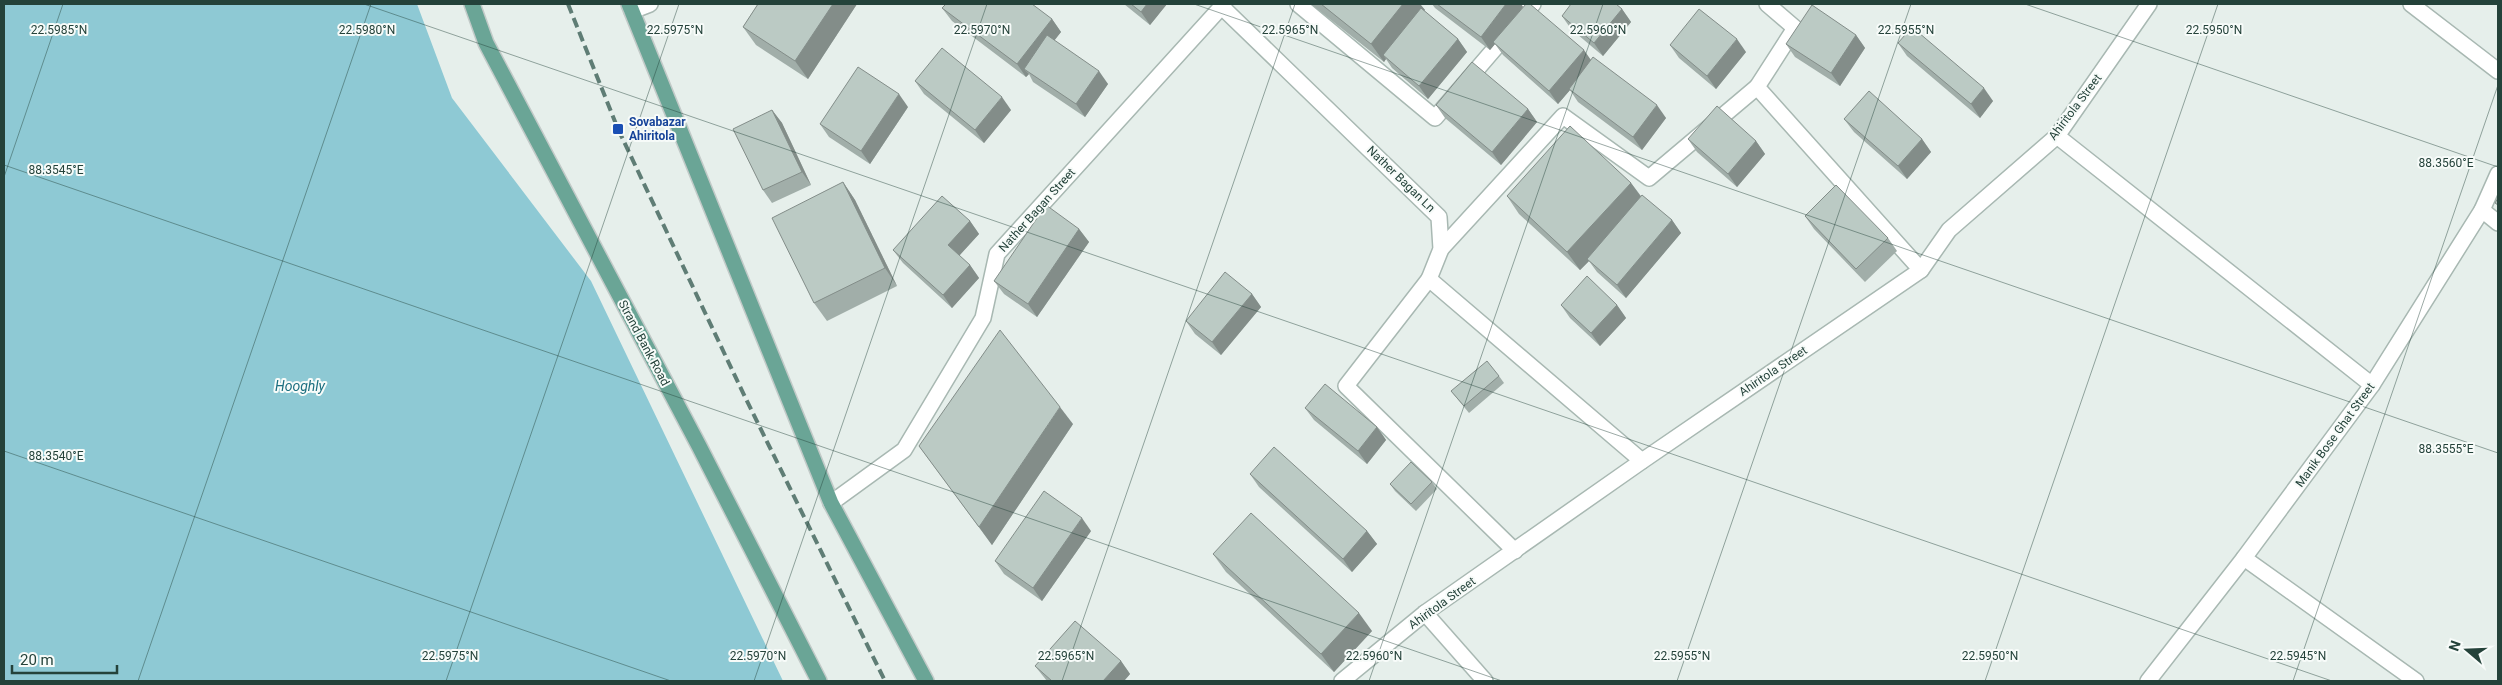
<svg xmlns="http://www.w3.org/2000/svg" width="2502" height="685" font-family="Roboto,sans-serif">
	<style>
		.water { fill: #8ec9d4 }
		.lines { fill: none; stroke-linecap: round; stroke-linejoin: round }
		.minor-casing { stroke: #a8b8b2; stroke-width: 18 }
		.major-casing { stroke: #c2cac8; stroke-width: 18 }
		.minor { stroke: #fff; stroke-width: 15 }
		.major { stroke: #6aa596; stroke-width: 15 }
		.rail { stroke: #5f7d75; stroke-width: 4; stroke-dasharray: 10 5; stroke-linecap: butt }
		.wall { fill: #a1aea9 }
		.shaded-wall { fill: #838d89 }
		.building { fill: #bbcac4; stroke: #838d89 }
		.ticks { fill: none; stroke: #24423a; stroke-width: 1; stroke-opacity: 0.45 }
		.transit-dot { fill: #1a4fb4; stroke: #f7fbf9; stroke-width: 2 }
		.labels { text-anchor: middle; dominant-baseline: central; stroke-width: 4; stroke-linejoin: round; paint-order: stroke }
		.street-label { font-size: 12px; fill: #24423a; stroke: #f7fbf9 }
		.transit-label { font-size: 12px; font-weight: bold; fill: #164399; stroke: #f7fbf9; text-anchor: start }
		.water-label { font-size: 14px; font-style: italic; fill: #1c6f80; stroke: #f7fbf9 }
		.ticks-label { font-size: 12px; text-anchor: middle; fill: #24423a; stroke: #f7fbf9; stroke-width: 4; stroke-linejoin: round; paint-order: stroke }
	</style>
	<rect width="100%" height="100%" fill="#e6efeb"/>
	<path class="water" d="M4 4H417L452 98 591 281 783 681H4Z"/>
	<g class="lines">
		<defs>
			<g id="minor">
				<path d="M1298 4 1435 118 1533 4"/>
				<path d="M1767 4 1795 28 1757 87 1921 270"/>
				<path d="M2411 4 2498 71"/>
				<path d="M1222 7 1439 217 1441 249 1429 279 1642 461"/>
				<path d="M632 11 650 4"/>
				<path d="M2057 136 2372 385"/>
				<path d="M2482 210 2498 223"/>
				<path d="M1441 249 1563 116 1649 178 1757 87"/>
				<path d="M1429 279 1346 386 1515 551"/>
				<path d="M831 503 904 450 983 318 997 254 1224 4"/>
				<path d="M2244 558 2416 681"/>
				<path d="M1425 613 1485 681"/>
				<path d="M1342 681 1425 613 1642 461 1921 270 1949 230 2057 136 2149 4"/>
				<path d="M2148 681 2244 558 2372 385 2482 210 2498 174"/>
			</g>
			<g id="major">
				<path d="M472 4 486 43 699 446 819 681"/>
				<path d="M629 4 831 503 926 681"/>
			</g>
		</defs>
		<use href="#minor" class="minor-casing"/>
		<use href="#major" class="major-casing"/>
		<use href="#minor" class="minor"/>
		<use href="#major" class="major"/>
		<path class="rail" d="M568 4 618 129 745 397 885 681"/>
	</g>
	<g class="wall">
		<path d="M758 4H857L808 79 756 45 743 27Z"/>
		<path d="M1124 4H1167L1150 25Z"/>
		<path d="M1311 4H1420L1425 10 1424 11 1458 39 1467 52 1428 99 1392 68 1386 59 1384 62Z"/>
		<path d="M1432 4H1521L1523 7 1518 13 1591 60 1666 118 1642 150 1578 102 1570 90 1558 104 1503 55 1495 44 1490 50 1435 8Z"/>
		<path d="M942 8 1052 19 1061 32 1054 40 1108 84 1085 117 1033 82 1029 74 1026 77 952 21Z"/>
		<path d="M1622 9 1631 22 1603 56 1571 29 1562 16Z"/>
		<path d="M1856 35 1865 48 1840 86 1795 57 1786 44Z"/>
		<path d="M1898 43 1993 101 1980 118 1907 56Z"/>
		<path d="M1670 45 1746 52 1716 89 1679 58Z"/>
		<path d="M915 81 1011 110 984 143 924 94Z"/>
		<path d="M1436 105 1528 109 1537 122 1501 165 1445 118Z"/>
		<path d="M908 107 870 164 829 137 820 124Z"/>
		<path d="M772 110 782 123 811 185 772 203 763 190Z"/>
		<path d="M1844 119 1922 139 1931 152 1907 179 1854 132Z"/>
		<path d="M1688 139 1756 141 1765 154 1737 187 1697 152Z"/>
		<path d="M843 182 855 200 897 286 827 321 814 303Z"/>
		<path d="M1631 183 1641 196 1672 220 1681 233 1626 298 1597 272 1589 261 1580 270 1519 214 1507 196Z"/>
		<path d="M1805 216 1888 238 1897 251 1865 282 1814 229Z"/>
		<path d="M970 221 979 234 959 256 970 265 979 278 952 308 903 263 893 250Z"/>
		<path d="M1079 229 1089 242 1037 317 1004 294 994 281Z"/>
		<path d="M1252 294 1261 307 1221 355 1195 334 1186 321Z"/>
		<path d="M1561 305H1617L1626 318 1600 346 1570 318Z"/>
		<path d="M1499 376 1504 383 1469 413 1451 391Z"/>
		<path d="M1305 408 1377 427 1386 440 1367 464 1314 420Z"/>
		<path d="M1073 424 992 545 919 446Z"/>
		<path d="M1250 474 1367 531 1377 544 1352 572 1259 487Z"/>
		<path d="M1432 482 1437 489 1416 511 1395 491 1390 484Z"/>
		<path d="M1091 531 1042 601 1004 574 995 561Z"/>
		<path d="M1213 554 1372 631 1334 672 1226 572Z"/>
		<path d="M1121 661 1130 674 1124 681H1047L1035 666Z"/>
	</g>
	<g class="shaded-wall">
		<path d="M833 4H857L808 79 795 61Z"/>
		<path d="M1147 4H1167L1150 25 1141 12Z"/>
		<path d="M1403 4H1420L1425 10 1387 58 1383 55 1386 59 1384 62 1371 44Z"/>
		<path d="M1506 4H1521L1523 7 1495 43 1493 42 1495 44 1490 50 1481 37Z"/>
		<path d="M1622 9 1631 22 1603 56 1594 43Z"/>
		<path d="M1052 19 1061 32 1030 72 1024 69 1029 74 1026 77 1017 64Z"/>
		<path d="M1856 35 1865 48 1840 86 1831 73Z"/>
		<path d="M1458 39 1467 52 1428 99 1419 86Z"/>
		<path d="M1737 39 1746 52 1716 89 1707 76Z"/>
		<path d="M1584 50 1593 63 1569 89 1570 90 1558 104 1549 91Z"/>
		<path d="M1099 71 1108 84 1085 117 1076 104Z"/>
		<path d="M1984 88 1993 101 1980 118 1971 104Z"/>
		<path d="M899 94 908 107 870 164 861 151Z"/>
		<path d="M1002 97 1011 110 984 143 975 130Z"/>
		<path d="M1657 105 1666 118 1642 150 1633 137Z"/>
		<path d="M1528 109 1537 122 1501 165 1492 152Z"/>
		<path d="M772 110 782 123 811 185 802 172Z"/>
		<path d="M1922 139 1931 152 1907 179 1898 166Z"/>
		<path d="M1756 141 1765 154 1737 187 1728 174Z"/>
		<path d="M843 182 855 200 897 286 885 268Z"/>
		<path d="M1631 183 1644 201 1587 259 1589 261 1580 270 1567 252Z"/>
		<path d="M1672 220 1681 233 1626 298 1617 285Z"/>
		<path d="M970 221 979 234 957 258 948 245Z"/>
		<path d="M1079 229 1089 242 1037 317 1028 304Z"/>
		<path d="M970 265 979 278 952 308 943 295Z"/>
		<path d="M1252 294 1261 307 1221 355 1212 342Z"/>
		<path d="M1617 305 1626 318 1600 346 1591 333Z"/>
		<path d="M1060 407 1073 424 992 545 979 527Z"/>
		<path d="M1377 427 1386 440 1367 464 1358 451Z"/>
		<path d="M1082 518 1091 531 1042 601 1033 588Z"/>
		<path d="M1367 531 1377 544 1352 572 1343 559Z"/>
		<path d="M1359 613 1372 631 1334 672 1321 654Z"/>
		<path d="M1121 661 1130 674 1124 681H1103Z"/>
	</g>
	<g class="building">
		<path d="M758 4H833L795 61 743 27Z"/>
		<path d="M946 4H1032L1052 19 1017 64 942 8Z"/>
		<path d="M1131 4H1147L1141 12Z"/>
		<path d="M1321 4H1403L1371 44Z"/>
		<path d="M1437 4H1506L1481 37Z"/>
		<path d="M1526 4H1530L1584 50 1549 91 1493 42Z"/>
		<path d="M1571 4H1616L1622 9 1594 43 1562 16Z"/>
		<path d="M1812 5 1856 35 1831 73 1786 44Z"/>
		<path d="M1421 8 1458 39 1419 86 1383 55Z"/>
		<path d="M1699 9 1737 39 1707 76 1670 45Z"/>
		<path d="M1912 27 1984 88 1971 104 1898 43Z"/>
		<path d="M1047 35 1099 71 1076 104 1024 69Z"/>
		<path d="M942 48 1002 97 975 130 915 81Z"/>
		<path d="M1593 57 1657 105 1633 137 1569 89Z"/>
		<path d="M1472 62 1528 109 1492 152 1436 105Z"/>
		<path d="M858 67 899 94 861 151 820 124Z"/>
		<path d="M1869 91 1922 139 1898 166 1844 119Z"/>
		<path d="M1717 106 1756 141 1728 174 1688 139Z"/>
		<path d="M772 110 802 172 763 190 733 129Z"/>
		<path d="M1570 126 1631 183 1567 252 1507 196Z"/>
		<path d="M843 182 885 268 814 303 772 218Z"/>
		<path d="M1836 185 1888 238 1856 269 1805 216Z"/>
		<path d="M1642 195 1672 220 1617 285 1587 259Z"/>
		<path d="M942 196 970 221 948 245 970 265 943 295 893 250Z"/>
		<path d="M2498 198V205L2495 203Z"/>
		<path d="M1046 205 1079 229 1028 304 994 281Z"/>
		<path d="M1225 272 1252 294 1212 342 1186 321Z"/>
		<path d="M1587 276 1617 305 1591 333 1561 305Z"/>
		<path d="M1000 330 1060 407 979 527 919 446Z"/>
		<path d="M1487 361 1499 376 1464 406 1451 391Z"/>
		<path d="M1325 384 1377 427 1358 451 1305 408Z"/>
		<path d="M1274 447 1367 531 1343 559 1250 474Z"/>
		<path d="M1411 462 1432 482 1411 504 1390 484Z"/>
		<path d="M1044 491 1082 518 1033 588 995 561Z"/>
		<path d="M1251 513 1359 613 1321 654 1213 554Z"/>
		<path d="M1075 621 1121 661 1103 681H1052L1035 666Z"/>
	</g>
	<path class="ticks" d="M364 4 2332 681M1194 4 2498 453M2025 4 2498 167M4 165 1502 681M4 177 63 4M4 451 671 681M138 681 371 4M446 681 679 4M754 681 987 4M1062 681 1295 4M1369 681 1603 4M1677 681 1911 4M1985 681 2218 4M2293 681 2498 85"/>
	<rect class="transit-dot" x="612" y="123" width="12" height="12" rx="2.5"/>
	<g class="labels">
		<g class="street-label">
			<text transform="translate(2075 107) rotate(-53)">Ahiritola Street</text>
			<text transform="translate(1401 179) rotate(44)">Nather Bagan Ln</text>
			<text transform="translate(1037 210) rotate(-48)">Nather Bagan Street</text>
			<text transform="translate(644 343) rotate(62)">Strand Bank Road</text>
			<text transform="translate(1773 371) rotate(-34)">Ahiritola Street</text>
			<text transform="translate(2335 435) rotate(-54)">Manik Bose Ghat Street</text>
			<text transform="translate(1442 603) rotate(-36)">Ahiritola Street</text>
		</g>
		<g class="transit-label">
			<text x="629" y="122">Sovabazar<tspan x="629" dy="14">Ahiritola</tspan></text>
		</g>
		<g class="water-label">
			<text x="300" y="386">Hooghly</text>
		</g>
	</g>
	<g class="ticks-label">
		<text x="59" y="34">22.5985°N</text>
		<text x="367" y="34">22.5980°N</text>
		<text x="675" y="34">22.5975°N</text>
		<text x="982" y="34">22.5970°N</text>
		<text x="1290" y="34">22.5965°N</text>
		<text x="1598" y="34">22.5960°N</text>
		<text x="1906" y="34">22.5955°N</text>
		<text x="2214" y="34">22.5950°N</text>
		<text x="2446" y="167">88.3560°E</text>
		<text x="56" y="174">88.3545°E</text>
		<text x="2446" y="453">88.3555°E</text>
		<text x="56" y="460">88.3540°E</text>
		<text x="450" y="660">22.5975°N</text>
		<text x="758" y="660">22.5970°N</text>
		<text x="1066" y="660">22.5965°N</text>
		<text x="1374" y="660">22.5960°N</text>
		<text x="1682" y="660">22.5955°N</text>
		<text x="1990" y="660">22.5950°N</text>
		<text x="2298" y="660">22.5945°N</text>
	</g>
	<rect width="2502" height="685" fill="none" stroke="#24423a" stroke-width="10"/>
	<g transform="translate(2467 650) rotate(289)" stroke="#f7fbf9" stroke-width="4" paint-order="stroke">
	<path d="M0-4L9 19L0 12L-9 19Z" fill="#24423a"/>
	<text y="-8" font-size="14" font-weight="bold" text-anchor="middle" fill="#24423a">N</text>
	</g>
	<path d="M12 665v8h105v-8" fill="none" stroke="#24423a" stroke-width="2.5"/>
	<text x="20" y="665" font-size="15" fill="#24423a" stroke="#f7fbf9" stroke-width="4" paint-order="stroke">20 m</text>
</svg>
